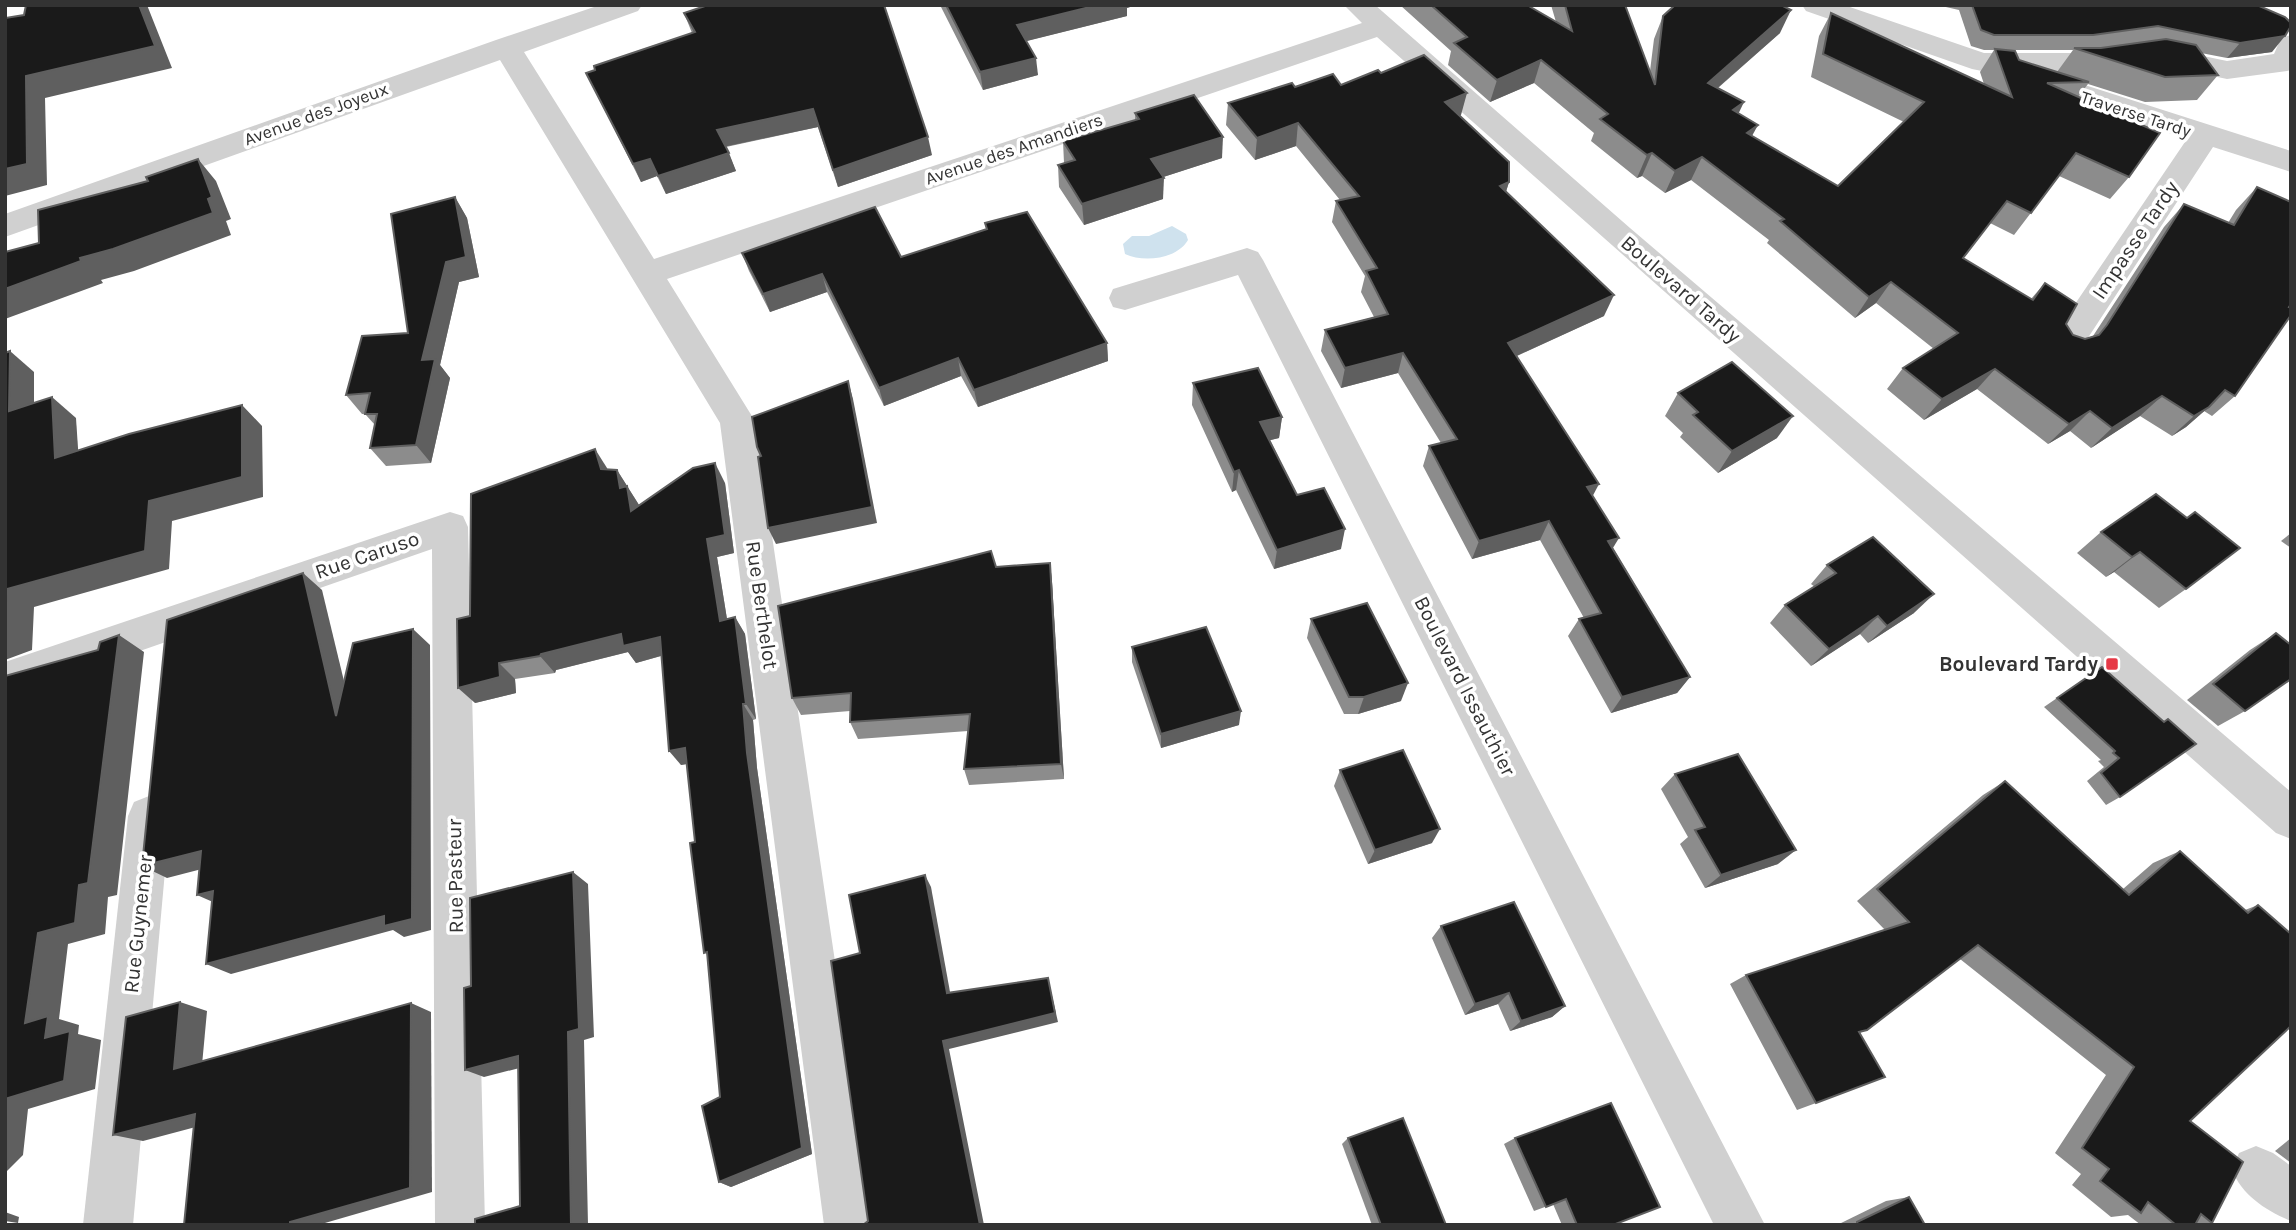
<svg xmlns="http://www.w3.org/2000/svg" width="2296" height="1230" font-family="Karla,sans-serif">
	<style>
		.water { fill: #cfe2ee }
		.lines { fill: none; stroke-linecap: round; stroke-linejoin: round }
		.street { fill: #d0d0d0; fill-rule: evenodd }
		.wall { fill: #8c8c8c; fill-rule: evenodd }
		.shaded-wall { fill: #5f5f5f }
		.building { fill: #1a1a1a; stroke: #5f5f5f; stroke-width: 2 }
		.poi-dot { fill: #e63946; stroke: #fff; stroke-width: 2.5 }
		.labels { text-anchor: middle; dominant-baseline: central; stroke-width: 7; stroke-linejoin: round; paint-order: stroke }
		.far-street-label { font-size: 18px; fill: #333; stroke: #fff }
		.street-label { font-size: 21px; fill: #333; stroke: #fff }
		.poi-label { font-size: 21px; font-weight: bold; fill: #333; stroke: #fff; text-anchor: end }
	</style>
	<rect width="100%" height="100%" fill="#fff"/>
	<path class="water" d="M1172 226 1186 234 1188 240C1177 259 1144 263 1125 254L1123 244 1132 236H1149Z"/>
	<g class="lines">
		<g class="street">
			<path d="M600 5H642L638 11 524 52 654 259 1362 23 1344 5H1375L1630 228 2291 792V839L2276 833 1377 37 667 279 755 421 874 1225H824L720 423 500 60 5 237V214L496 40Z"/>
			<path d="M1802 5H1844L1984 53H2082L2146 44 2227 61 2274 54 2281 38 2291 35V70L2287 71 2227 79 2146 62 2082 71H2041L2291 151V172L2213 147 2078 353 2066 357 2054 353 2049 344 2054 335 2187 139 2021 85 2017 78 2021 71H1982L1972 69 1806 11Z"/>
			<path d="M1247 248 1258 252 1263 260 1765 1225H1714L1238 275 1125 310 1113 307 1109 298 1113 289Z"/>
			<path d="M450 512 463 516 468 527 485 1225H435L432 549 5 698V662Z"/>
			<path d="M149 796 164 802 170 816 133 1225H83L128 816 134 802Z"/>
			<path d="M2256 1146 2273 1153 2291 1166V1221C2266 1211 2242 1195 2232 1170L2239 1153Z"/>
		</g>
	</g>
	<g class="wall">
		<path d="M940 5H1136L1127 8V16L1026 41 1038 75 983 90Z"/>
		<path d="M1400 5H1527L1556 22 1551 5H1625L1650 71 1654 39 1663 16 1780 33 1718 88 1739 114 1752 136 1838 186 1904 122 1811 77 1819 36 1831 13 1984 84 1980 72 1994 50H1984L1971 46 1959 10 1937 5H2257L2272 52 2227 58 2201 53 2218 75 2197 100 2145 102 2088 84 2078 97 2129 177 2110 199 2059 176 2014 235 1990 223 1963 258 2031 299 2045 283 2066 324 2073 335 2085 339 2093 336 2164 227 2184 204 2228 223 2236 210 2257 187 2235 396 2212 416 2204 411 2186 427 2172 436 2140 416 2091 448 2070 431 2048 444 1977 389 1924 420 1887 389 1903 368 1934 349 1876 303 1855 318 1767 243 1769 240 1691 180 1665 193 1642 176 1637 178 1591 141 1594 133 1534 83 1490 102 1448 65 1451 51ZM2012 50H2073L2057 72 2019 60Z"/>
		<path d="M684 13 932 155 838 187 818 127 726 147 736 171 666 194 657 176 641 182 586 73 692 33Z"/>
		<path d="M1381 73 1461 115 1460 116 1509 182 1506 192 1604 316 1517 356 1593 496 1613 548 1690 677 1677 693 1611 713 1568 636 1579 619 1584 618 1540 540 1472 559 1423 466 1429 446 1441 443 1398 373 1341 388 1321 351 1325 330 1374 317 1361 292 1365 276 1332 222 1336 201 1340 200 1296 146 1255 160 1226 125 1228 103 1295 87 1341 85Z"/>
		<path d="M1135 113 1222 158 1163 177V199L1084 225 1059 187 1058 165 1064 163 1063 141 1135 120Z"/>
		<path d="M455 197 467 218 479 277 459 282 440 365 450 378 431 463 386 466 370 448 375 425 365 414H362L346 395 408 333Z"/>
		<path d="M985 223 1107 343 1108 361 978 407 961 376 884 406 827 292 770 312 749 271 742 253 901 257 986 229Z"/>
		<path d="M1193 383 1282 417 1279 438 1270 440 1297 495 1341 549 1274 569 1236 490 1232 492 1192 405Z"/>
		<path d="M1678 393 1777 438 1718 473 1680 437 1683 433 1665 416Z"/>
		<path d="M608 469 617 470 639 505 725 483 734 553 717 557 727 619 735 617 745 634 756 719 753 720 757 768 812 1154 731 1187 719 1182 720 1097 707 956 687 764 681 765 661 656 636 663 628 652 556 670 555 673 515 679 516 693 475 703Z"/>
		<path d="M2156 494 2186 589 2159 608 2114 572 2106 577 2077 553 2101 532Z"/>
		<path d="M2291 533V548L2281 541Z"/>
		<path d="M1050 563 1052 582 1064 779 969 785 964 769 968 731 858 739 850 722V711L801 715 792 698 996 567Z"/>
		<path d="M1827 565 1914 613 1868 643 1860 634 1811 666 1770 623 1785 605 1815 587 1811 584Z"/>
		<path d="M1311 619 1401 701 1358 714H1344L1307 638Z"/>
		<path d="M2276 633 2245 711 2218 726 2187 700 2250 650Z"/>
		<path d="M1132 647 1239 725 1161 748 1132 662Z"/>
		<path d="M2102 667 2164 721 2168 719 2120 797 2106 805 2087 781 2104 767 2098 761 2101 760 2044 707Z"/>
		<path d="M1340 770 1432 843 1368 864 1334 786Z"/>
		<path d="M1675 774 1778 864 1705 888 1680 844 1688 837 1661 789Z"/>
		<path d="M2005 781 2123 889 2153 863 2180 851 2245 910 2258 905 2190 1121 2212 1223 2195 1225H2141L2128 1215 2111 1217 2072 1185 2081 1174 2055 1153 2106 1075 1960 959 1867 1030 1859 1033 1816 1103 1797 1110 1730 984 1746 975 1885 930 1857 901 1983 795Z"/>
		<path d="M1441 926 1565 1006 1552 1017 1510 1031 1498 1004 1465 1015 1432 938Z"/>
		<path d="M1348 1138 1446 1225H1372L1342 1144Z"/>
		<path d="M1515 1138 1613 1225H1562L1553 1204 1534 1211 1504 1144Z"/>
		<path d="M2291 1138V1163L2275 1151Z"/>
		<path d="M1909 1197 1925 1225H1837L1886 1201Z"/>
	</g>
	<g class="shaded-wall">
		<path d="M139 5H147L172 68 45 98 47 185 5 196V169L26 76Z"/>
		<path d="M1098 5H1136L1127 8V16L1019 43 1017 25Z"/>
		<path d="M1791 10 1780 33 1698 105 1708 83Z"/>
		<path d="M2285 36 2272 52 2227 58 2240 43Z"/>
		<path d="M1036 58 1038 75 983 90 980 72Z"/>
		<path d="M1541 60 1534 83 1490 102 1497 80Z"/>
		<path d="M1467 93 1461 115 1440 124 1445 102Z"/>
		<path d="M1744 102 1733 125V110Z"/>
		<path d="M813 109 818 127 723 147 717 130Z"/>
		<path d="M1298 123 1296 146 1255 160 1257 138Z"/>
		<path d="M1758 125 1746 147 1747 133Z"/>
		<path d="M928 137 932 155 838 187 833 170Z"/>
		<path d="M1223 137 1222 158 1151 181V159Z"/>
		<path d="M729 153 736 171 666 194 658 176Z"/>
		<path d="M1652 153 1642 176 1637 178 1647 155Z"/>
		<path d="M1702 157 1691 180 1665 193 1675 171Z"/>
		<path d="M198 159 216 181 231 219 226 221 231 235 134 271 101 280 103 283 5 319V289L80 258 208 199Z"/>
		<path d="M650 159 657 176 641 182 633 164Z"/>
		<path d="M1164 178 1163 199 1084 225 1082 204Z"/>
		<path d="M1509 182 1502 204 1500 186Z"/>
		<path d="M455 197 467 218 479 277 459 282 440 365 450 378 431 463 416 445 422 360Z"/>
		<path d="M822 274 827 292 770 312 763 294Z"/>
		<path d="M1891 282 1876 303 1855 318 1869 297Z"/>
		<path d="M1614 295 1604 316 1501 363 1508 343Z"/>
		<path d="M1107 343 1108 361 978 407 974 390Z"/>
		<path d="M10 351 34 372V431L9 411Z"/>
		<path d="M1403 353 1398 373 1341 388 1345 368Z"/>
		<path d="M958 358 961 376 884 406 879 388Z"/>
		<path d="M1995 369 1977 389 1924 420 1942 399Z"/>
		<path d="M848 381 853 399 877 523 776 544 768 528Z"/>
		<path d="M2162 396 2140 416 2091 448 2112 428Z"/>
		<path d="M52 397 76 418 80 478 55 458Z"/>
		<path d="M242 405 262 426 263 497 172 521 169 569 34 607 32 650 5 660V616L7 589 149 501Z"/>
		<path d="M2209 407 2186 427 2172 436 2194 416Z"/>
		<path d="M2090 411 2070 431 2048 444 2069 424Z"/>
		<path d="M1793 416 1777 438 1718 473 1732 451Z"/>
		<path d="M1282 417 1279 438 1258 443 1260 422Z"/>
		<path d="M595 449 607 468 613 488 601 469Z"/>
		<path d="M715 463 725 483 734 553 717 557 730 638 720 621 707 539Z"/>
		<path d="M617 470 639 505 631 511 620 488Z"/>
		<path d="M1239 470 1236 490 1232 492 1234 472Z"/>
		<path d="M1599 484 1589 503 1587 487Z"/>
		<path d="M1549 521 1540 540 1472 559 1479 541Z"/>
		<path d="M1345 529 1341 549 1274 569 1277 550Z"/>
		<path d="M1619 538 1608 556V541Z"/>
		<path d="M2140 552 2114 572 2106 577 2132 557Z"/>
		<path d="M1050 563 1052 582 1064 779 1061 764Z"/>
		<path d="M303 573 322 590 356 731 336 716Z"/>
		<path d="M1934 594 1914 613 1868 643 1887 626Z"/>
		<path d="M1878 616 1860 634 1811 666 1829 649Z"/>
		<path d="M735 617 745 634 756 719 746 704Z"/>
		<path d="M413 629 430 645 431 930 404 937 393 930 231 974 206 964Z"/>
		<path d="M621 634 660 637 671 653 636 663 628 652 556 670 555 673 540 656 541 654Z"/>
		<path d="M119 635 144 652 117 895 108 897 105 934 68 944 59 1019 79 1025 78 1034 101 1040 95 1089 28 1109 23 1155 5 1173V1099L45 1038 25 1023 38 933 79 885Z"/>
		<path d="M499 663 515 679 516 693 475 703 458 688Z"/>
		<path d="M1690 677 1677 693 1611 713 1622 697Z"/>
		<path d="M1408 683 1401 701 1358 714 1364 697Z"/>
		<path d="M743 704 753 720 757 768 812 1154 731 1187 719 1182 747 753Z"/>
		<path d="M1241 711 1239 725 1161 748V734Z"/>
		<path d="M685 748 697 762 681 765 669 751Z"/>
		<path d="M1440 829 1432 843 1368 864 1375 850Z"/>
		<path d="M1796 850 1778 864 1705 888 1721 875Z"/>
		<path d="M201 851 225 863 167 878 142 866Z"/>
		<path d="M573 872 588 884 594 1037 584 1040 588 1225H571L568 1032Z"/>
		<path d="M925 875 931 887 952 1003 947 993Z"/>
		<path d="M213 891 222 906 197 895Z"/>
		<path d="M1048 978 1058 1022 949 1049 984 1225H980L943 1041Z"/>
		<path d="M1509 993 1498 1004 1465 1015 1475 1004Z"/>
		<path d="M180 1002 207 1011 201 1076 174 1069Z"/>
		<path d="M411 1003 431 1012 432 1192 318 1225H290V1222Z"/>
		<path d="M1565 1006 1552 1017 1510 1031 1521 1021Z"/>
		<path d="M518 1056 535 1064 484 1077 465 1070Z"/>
		<path d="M195 1114 222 1120 143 1141 113 1135Z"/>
		<path d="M5 1212 19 1217 18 1223 5 1221Z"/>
	</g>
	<g class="building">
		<path d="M26 5H139L155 46 26 76 27 164 5 169V18L24 15Z"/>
		<path d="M708 5H884L928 137 833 170 813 109 717 130 729 153 658 176 650 159 633 164 586 73 595 70 594 66 695 32 684 13Z"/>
		<path d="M946 5H1098L1017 25 1036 58 980 72Z"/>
		<path d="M1431 5H1527L1572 31 1565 5H1625L1655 85 1663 16 1675 5H1781L1791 10 1708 83 1744 102 1733 110 1758 125 1747 133 1838 186 1924 102 1823 54 1831 13 2012 97 1995 49 2015 51 2019 60 2089 82 2047 83 2160 133 2129 177 2076 153 2031 213 2007 201 1963 258 2033 300 2045 283 2068 298 2077 304 2066 324 2073 335 2085 339 2099 335 2107 325 2184 204 2234 225 2257 187 2291 202V304L2289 307 2291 308V315L2235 396 2225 390 2209 407 2194 416 2162 396 2112 428 2090 411 2069 424 1995 369 1942 399 1903 368 1958 333 1891 282 1869 297 1780 221 1784 219 1702 157 1675 171 1652 153 1647 155 1600 119 1608 114 1541 60 1497 80 1454 43 1467 37Z"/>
		<path d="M1972 5H2257L2285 17 2291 23V26L2285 36 2240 43 2158 26 2093 35H1994L1981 30Z"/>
		<path d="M2166 39 2196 45 2218 75 2165 77 2074 48H2101Z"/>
		<path d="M1424 55 1467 93 1445 102 1509 162V182L1500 186 1614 295 1508 343 1599 484 1587 487 1619 538 1608 541 1690 677 1622 697 1579 619 1601 613 1549 521 1479 541 1429 446 1457 439 1403 353 1345 368 1325 330 1388 314 1366 271 1377 268 1336 201 1359 196 1298 123 1257 138 1228 103 1292 83 1295 87 1333 74 1341 85 1378 70 1381 73Z"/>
		<path d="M1194 95 1223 137 1151 159 1164 178 1082 204 1058 165 1075 160 1063 141 1139 119 1135 113Z"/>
		<path d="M198 159 212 197 208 199 213 213 113 249 80 258 81 261 5 289V252L39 243 38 210 148 181 146 177Z"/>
		<path d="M455 197 466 257 446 262 422 360 435 359 416 445 370 448 377 414H365L370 393 346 395 362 336 408 333 391 214Z"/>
		<path d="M875 207 901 257 987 229 985 223 1027 212 1107 343 974 390 958 358 879 388 822 274 763 294 742 253Z"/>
		<path d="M10 351 9 411 52 397 55 458 129 434 242 405V477L149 501 145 551 7 589 5 616V353Z"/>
		<path d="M1732 362 1793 416 1732 451 1693 415 1698 412 1678 393Z"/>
		<path d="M1258 368 1282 417 1260 422 1297 495 1324 488 1345 529 1277 550 1239 470 1234 472 1193 383Z"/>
		<path d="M848 381 872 507 768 528 758 457 761 456 757 447 752 417Z"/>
		<path d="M595 449 601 469 617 470 620 488 627 486 631 511 693 468 715 463 725 535 707 539 720 621 735 617 746 704H743L747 753 802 1148 719 1182 702 1106 720 1097 707 952 704 953 690 843 695 842 685 748 669 751 660 637 623 646 621 634 541 654 540 656 499 663 500 677 458 688 457 619 470 616 471 494Z"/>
		<path d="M2156 494 2187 518 2195 512 2240 548 2186 589 2140 552 2132 557 2101 532Z"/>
		<path d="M1873 537 1934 594 1887 626 1878 616 1829 649 1785 605 1836 573 1827 565Z"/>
		<path d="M991 551 996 567 1050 563 1061 764 964 769 970 714 850 722 851 693 792 698 778 606Z"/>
		<path d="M303 573 336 716 353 643 413 629 412 919 384 926V916L206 964 213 891 197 895 201 851 142 866 167 620Z"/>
		<path d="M1367 603 1408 683 1364 697H1349L1311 619Z"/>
		<path d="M1206 627 1241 711 1161 734 1132 647Z"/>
		<path d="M2276 633 2291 645V679L2245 711 2213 684Z"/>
		<path d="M119 635 88 883 79 885 75 923 38 933 25 1023 48 1016 45 1038 70 1031 64 1081 5 1099V676L98 650 100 642Z"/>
		<path d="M2102 667 2164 722 2168 719 2196 744 2120 797 2101 773 2119 758 2113 753 2115 751 2057 698Z"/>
		<path d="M1403 750 1440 829 1375 850 1340 770Z"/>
		<path d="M1738 754 1796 850 1721 875 1695 830 1705 827 1675 774Z"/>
		<path d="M2005 781 2129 895 2180 851 2248 913 2258 905 2291 934V1026L2190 1121 2243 1162 2212 1223 2201 1214 2195 1225H2176L2148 1202 2141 1213 2100 1181 2109 1169 2082 1148 2134 1067 1978 945 1867 1030 1859 1032 1885 1077 1816 1103 1746 975 1909 922 1877 889Z"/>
		<path d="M573 872 579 1029 568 1032 571 1225H475V1219L520 1206 518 1056 465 1070 464 988 471 986 470 898Z"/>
		<path d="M925 875 947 993 1048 978 1055 1013 943 1041 980 1225H863L868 1221 831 961 860 953 849 895Z"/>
		<path d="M1514 902 1565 1006 1521 1021 1509 993 1475 1004 1441 926Z"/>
		<path d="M180 1002 174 1069 411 1003 410 1188 290 1222V1225H184L195 1114 113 1135 126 1017Z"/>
		<path d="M1611 1103 1660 1207 1613 1225H1577L1566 1199 1546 1207 1515 1138Z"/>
		<path d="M1403 1118 1446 1225H1381L1348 1138Z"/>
		<path d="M1909 1197 1925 1225H1857V1222Z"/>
	</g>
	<rect class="poi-dot" x="2105" y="657" width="14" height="14" rx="3.5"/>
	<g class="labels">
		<g class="far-street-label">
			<text transform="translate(316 114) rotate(-20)">Avenue des Joyeux</text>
			<text transform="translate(2136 114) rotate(18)">Traverse Tardy</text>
			<text transform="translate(1014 149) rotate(-19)">Avenue des Amandiers</text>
		</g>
		<g class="street-label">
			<text transform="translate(2135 240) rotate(-56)">Impasse Tardy</text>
			<text transform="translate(1681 289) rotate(41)">Boulevard Tardy</text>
			<text transform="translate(367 555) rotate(-19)">Rue Caruso</text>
			<text transform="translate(762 605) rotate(82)">Rue Berthelot</text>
			<text transform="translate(1465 686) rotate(63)">Boulevard Issauthier</text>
			<text transform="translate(455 876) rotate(-91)">Rue Pasteur</text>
			<text transform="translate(138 924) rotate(-84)">Rue Guynemer</text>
		</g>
		<g class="poi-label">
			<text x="2098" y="664">Boulevard Tardy</text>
		</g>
	</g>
	<rect width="2296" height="1230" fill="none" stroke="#333333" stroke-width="14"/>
</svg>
